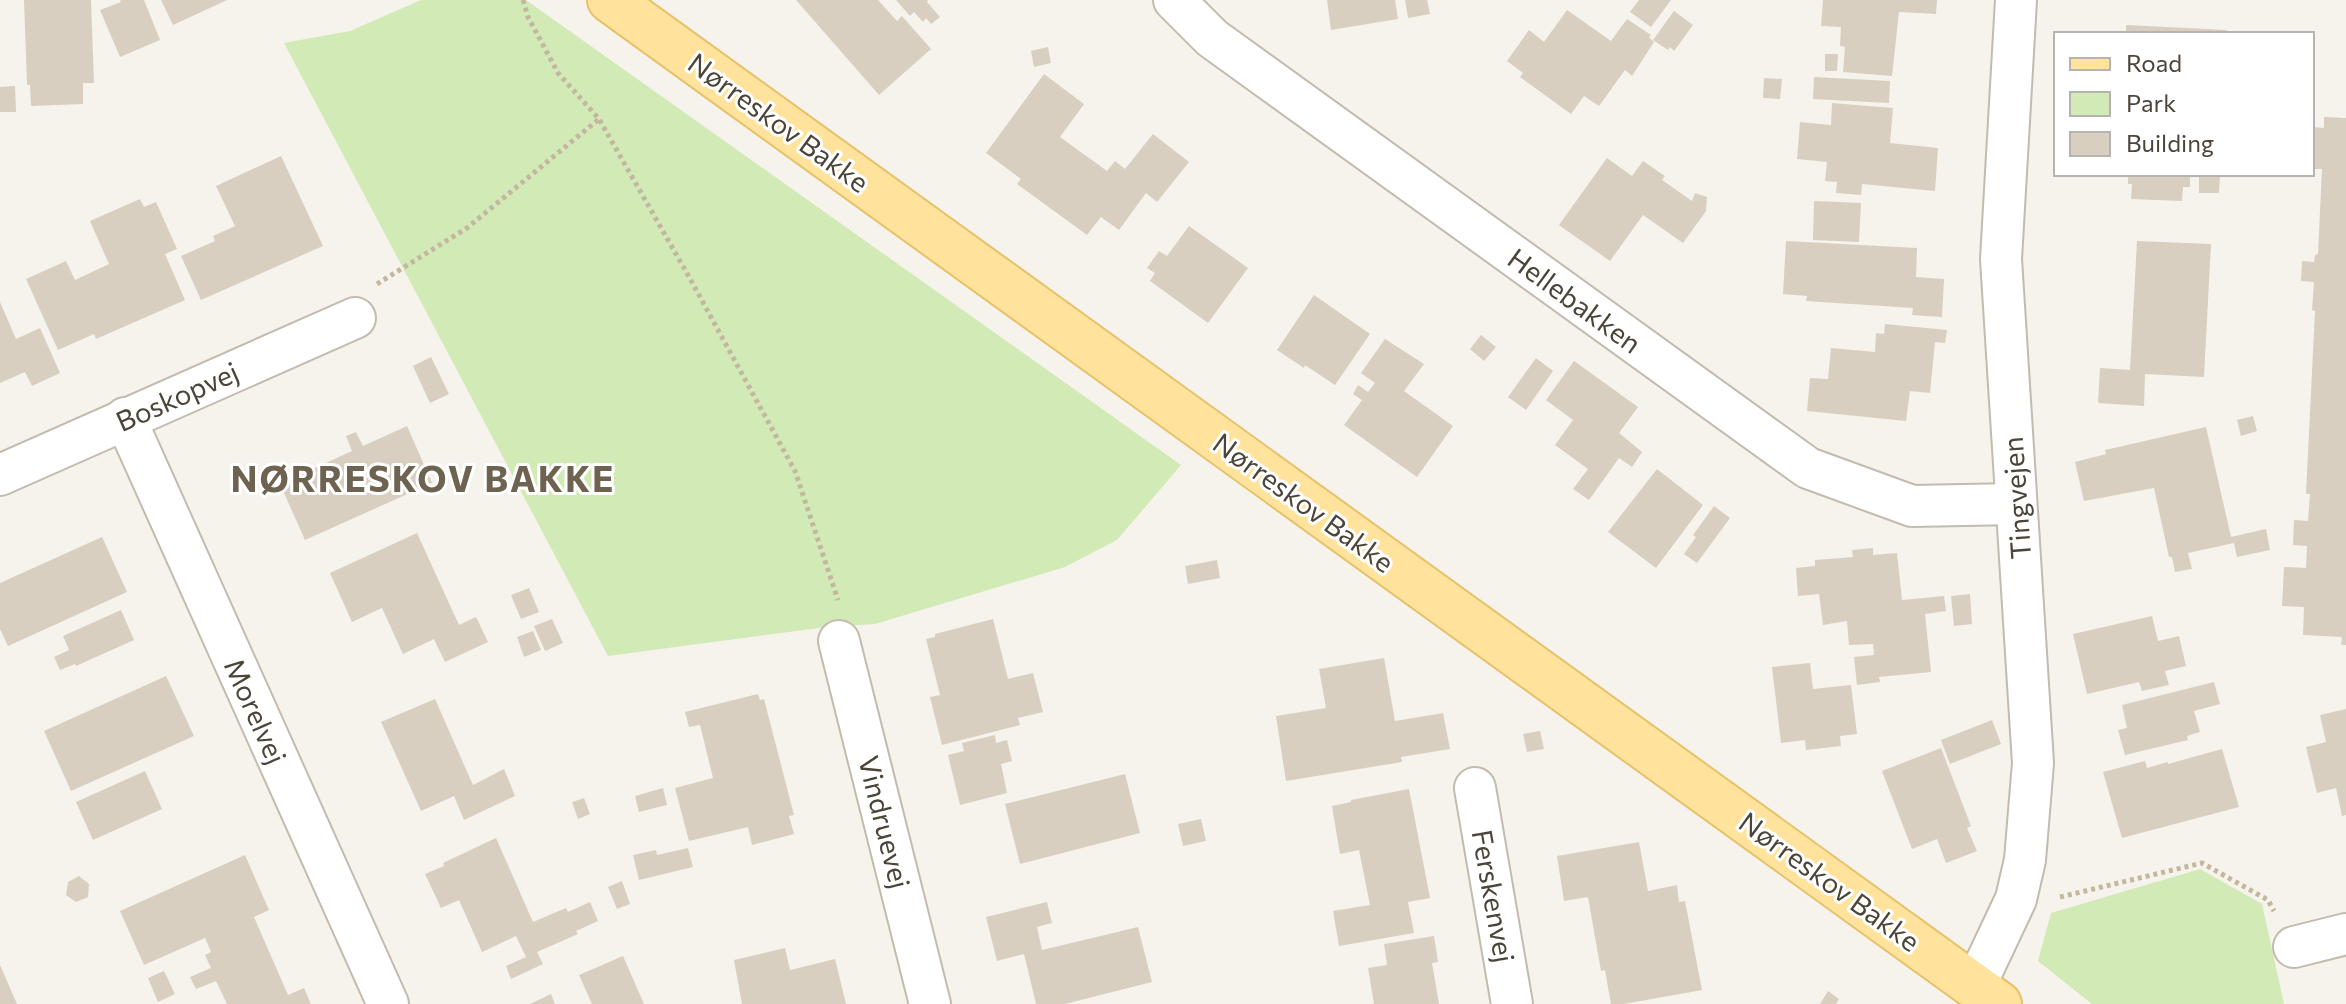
<svg xmlns="http://www.w3.org/2000/svg" width="2346" height="1004" font-family="Commissioner,sans-serif">
	<style>
		.green { fill: #d2eab5 }
		.building { fill: #d8cfc1 }
		.lines { fill: none; stroke-linecap: round; stroke-linejoin: round }
		.street-casing { stroke: #c2bbae; stroke-width: 44 }
		.primary-casing { stroke: #e6c16a; stroke-width: 48 }
		.path { stroke: #c4b79f; stroke-width: 5; stroke-dasharray: 4 4; stroke-linecap: butt }
		.street { stroke: #fff; stroke-width: 40 }
		.primary { stroke: #ffe39c; stroke-width: 44 }
		.labels { text-anchor: middle; dominant-baseline: central; stroke-width: 6; stroke-linejoin: round; paint-order: stroke }
		.street-label { font-size: 28px; fill: #4b4439; stroke: #fff }
		.district-label { font-size: 36px; font-weight: bold; letter-spacing: 2px; fill: #6e6250; stroke: #fff }
	</style>
	<rect width="100%" height="100%" fill="#f6f3ec"/>
	<g class="green">
		<path d="M421 0H526L1181 465 1117 540 1065 567 875 624 827 627 608 656 284 43 350 31Z"/>
		<path d="M2200 869 2262 904 2284 1004H2092L2038 961 2051 913Z"/>
	</g>
	<g class="building">
		<path d="M24 0H91L94 83H83V104L31 106 30 85H27Z"/>
		<path d="M120 0H144L160 40 120 57 100 10 121 2Z"/>
		<path d="M161 0H227L173 25Z"/>
		<path d="M796 0H878L897 21 902 16 931 49 879 95Z"/>
		<path d="M896 0H928L927 2 940 17 931 24 926 18 923 22 914 12 910 16Z"/>
		<path d="M1327 0H1395L1398 19 1331 30Z"/>
		<path d="M1405 0H1427L1430 14 1408 18Z"/>
		<path d="M1639 0H1671L1651 27 1630 12Z"/>
		<path d="M1823 0H1937L1936 14 1899 12 1892 76 1843 72 1845 47 1840 46 1841 27 1821 26Z"/>
		<path d="M1567 10 1611 41 1627 19 1651 35 1649 37 1654 42 1632 76 1625 70 1599 106 1584 96 1571 114 1520 77 1523 73 1507 61 1529 30 1544 42Z"/>
		<path d="M1674 11 1693 25 1674 51 1670 47 1668 50 1653 40Z"/>
		<path d="M2126 25 2227 30 2226 34H2126Z"/>
		<path d="M1048 47 1051 63 1034 67 1031 51Z"/>
		<path d="M1825 54H1838L1837 71H1825Z"/>
		<path d="M1044 74 1084 104 1060 137 1107 171 1115 161 1125 169 1153 134 1189 162 1157 202 1146 193 1119 230 1101 217 1087 235 1017 184 1021 179 986 153Z"/>
		<path d="M1814 77 1890 81 1889 103 1813 99Z"/>
		<path d="M1764 78 1782 79 1780 99 1763 98Z"/>
		<path d="M15 86 16 112H0V87Z"/>
		<path d="M1832 103 1893 108 1890 143 1938 148 1935 191 1862 184 1861 195 1836 193 1837 182 1825 181 1827 162 1797 159 1800 122 1831 125Z"/>
		<path d="M2324 117 2346 118V645H2341L2342 637 2303 635 2304 607 2282 606 2284 567 2306 568 2307 546 2293 545 2294 520 2308 521 2310 494H2306L2315 311 2312 310 2314 282 2301 281 2302 261 2314 262 2315 255 2318 254 2322 169H2312V127L2324 128Z"/>
		<path d="M281 156 323 246 201 300 181 256 215 241 213 236 235 226 216 186Z"/>
		<path d="M1607 158 1632 176 1643 161 1665 176 1662 180 1692 201 1695 193 1707 197 1706 211 1683 243 1643 215 1610 261 1559 225Z"/>
		<path d="M2128 174H2190V187H2183L2182 201 2131 199 2132 184H2128Z"/>
		<path d="M2199 174 2220 175 2219 193H2199Z"/>
		<path d="M140 199 144 207 156 202 177 249 165 254 185 300 96 339 94 334 58 350 26 279 66 261 75 280 109 264 90 221Z"/>
		<path d="M1814 201 1861 203 1859 242 1813 240Z"/>
		<path d="M1189 226 1248 268 1208 323 1150 281 1155 273 1147 268 1159 251 1167 256Z"/>
		<path d="M1786 241 1917 248 1916 277 1944 279 1942 317 1912 315 1913 308 1806 301 1807 296 1783 294Z"/>
		<path d="M2137 241 2211 244 2204 377 2145 374 2144 406 2098 403 2100 368 2130 370Z"/>
		<path d="M1314 295 1370 334 1335 385 1305 365 1304 368 1277 350Z"/>
		<path d="M0 302 16 339 40 328 60 373 32 386 25 372 0 383Z"/>
		<path d="M1885 324 1947 330 1945 343 1935 342 1930 393 1910 391 1906 421 1807 411 1810 378 1828 379 1831 348 1875 352 1876 333 1884 334Z"/>
		<path d="M1481 335 1496 347 1484 361 1470 349Z"/>
		<path d="M1385 339 1424 364 1404 391 1453 426 1417 477 1344 425 1362 400 1353 394 1358 385 1368 392 1375 383 1361 373Z"/>
		<path d="M431 357 449 394 430 403 413 366Z"/>
		<path d="M1536 358 1553 371 1526 410 1508 397Z"/>
		<path d="M1574 361 1638 407 1619 433 1642 452 1632 467 1619 458 1589 500 1573 489 1588 469 1555 445 1573 420 1546 400Z"/>
		<path d="M2253 416 2257 431 2241 436 2237 420Z"/>
		<path d="M407 426 432 483 305 540 280 484 352 451 346 436 356 432 363 446Z"/>
		<path d="M2206 427 2231 537 2266 529 2270 550 2237 557 2234 543 2188 553 2192 569 2175 572 2172 557H2169L2154 488 2084 501 2075 462 2106 454 2105 450Z"/>
		<path d="M1657 469 1703 505 1656 568 1608 532Z"/>
		<path d="M1714 506 1730 518 1697 563 1684 554 1696 537 1693 535Z"/>
		<path d="M417 533 459 625 476 617 488 642 445 662 434 639 403 654 382 608 352 622 330 573Z"/>
		<path d="M102 537 127 592 8 646 0 629V583Z"/>
		<path d="M1873 548V555L1897 553 1902 600 1944 596 1946 611 1925 614 1931 672 1879 677 1880 682 1857 685 1854 657 1874 655 1873 644 1849 645 1847 621 1823 625 1819 594 1798 596 1796 568 1815 566V560L1853 557 1852 550Z"/>
		<path d="M1217 560 1220 578 1188 584 1185 566Z"/>
		<path d="M529 588 539 612 521 619 511 595Z"/>
		<path d="M1970 594 1972 624 1954 626 1951 596Z"/>
		<path d="M121 610 134 640 76 666 75 664 60 670 54 657 69 650 63 636Z"/>
		<path d="M2152 616 2158 641 2179 636 2186 666 2165 671 2169 685 2142 691 2139 682 2087 694 2073 634Z"/>
		<path d="M552 619 563 643 545 651 534 626Z"/>
		<path d="M993 619 1008 679 1033 673 1043 712 1018 718 1020 725 942 745 930 697 940 695 926 639 935 637V634Z"/>
		<path d="M533 631 541 650 524 657 517 637Z"/>
		<path d="M1384 658 1395 721 1443 713 1450 749 1401 757 1402 762 1286 781 1276 716 1326 708 1319 669Z"/>
		<path d="M1810 663 1813 689 1851 685 1857 734 1840 736 1841 746 1806 750 1805 740 1781 743 1772 667Z"/>
		<path d="M166 676 194 736 71 791 44 731Z"/>
		<path d="M2214 682 2220 704 2194 711 2200 732 2187 736 2188 740 2125 755 2118 730 2127 728 2122 705Z"/>
		<path d="M758 694 760 700 764 699 794 815 789 816 794 834 752 845 748 827 689 841 675 788 713 778 700 725 689 727 685 712Z"/>
		<path d="M435 699 473 785 504 769 515 796 464 820 454 796 421 811 381 722Z"/>
		<path d="M2346 709V815L2342 816 2336 788 2317 793 2306 747 2326 742 2320 715Z"/>
		<path d="M1992 720 2001 744 1950 764 1941 740Z"/>
		<path d="M1540 731 1544 749 1527 752 1523 734Z"/>
		<path d="M995 735 996 743 1007 740 1012 761 1001 764 1007 793 960 805 948 755 964 751 962 743Z"/>
		<path d="M1941 748 1971 826 1967 828 1977 851 1946 863 1937 839 1912 849 1882 771Z"/>
		<path d="M2222 749 2239 807 2122 838 2103 772 2145 761 2147 768 2168 762V764Z"/>
		<path d="M145 771 162 809 93 840 76 802Z"/>
		<path d="M1125 774 1140 833 1020 864 1005 804Z"/>
		<path d="M663 788 667 805 639 812 635 796Z"/>
		<path d="M1409 789 1430 898 1408 902 1414 933 1339 946 1333 911 1370 905 1359 850 1340 854 1332 806 1351 802V800Z"/>
		<path d="M584 798 590 814 578 819 572 802Z"/>
		<path d="M1201 819 1206 841 1183 846 1178 824Z"/>
		<path d="M496 838 533 922 566 908 568 912 590 902 598 921 576 931 578 934 537 952 543 964 511 979 506 966 526 957 516 936 482 952 459 900 441 908 425 874 444 866 443 863Z"/>
		<path d="M1639 842 1648 891 1677 885 1679 902 1685 901 1702 990 1624 1004H1611L1605 970 1601 971 1588 897 1564 901 1557 856Z"/>
		<path d="M688 848 693 867 639 880 633 855 656 850 657 855Z"/>
		<path d="M245 855 269 910 254 917 288 995 304 988 311 1004H227L216 981 196 989 190 977 211 968 205 955 211 952 205 938 144 965 120 911Z"/>
		<path d="M79 876 89 884 88 897 76 902 66 895 68 882Z"/>
		<path d="M622 881 630 904 617 909 608 887Z"/>
		<path d="M1047 902 1052 923 1037 927 1042 950 1138 927 1152 982 1065 1004H1036L1024 954 997 961 986 917Z"/>
		<path d="M1434 936 1438 962 1432 963 1439 1004H1374L1368 968 1387 965 1384 944Z"/>
		<path d="M785 948 790 970 835 959 846 1004H742L734 960Z"/>
		<path d="M623 956 644 1004H592L579 975Z"/>
		<path d="M0 965 17 1004H0Z"/>
		<path d="M164 971 175 994 158 1002 148 978Z"/>
		<path d="M1828 991 1839 999 1836 1004H1820Z"/>
		<path d="M551 994 555 1004H530Z"/>
	</g>
	<g class="lines">
		<defs>
			<g id="street">
				<path d="M1174 0 1212 38 1808 468 1912 506 2016 504"/>
				<path d="M125 418 388 1004"/>
				<path d="M0 475 355 318"/>
				<path d="M839 641 930 1004"/>
				<path d="M1475 788 1512 1004"/>
				<path d="M2294 947 2346 934"/>
				<path d="M1975 986 2016 899 2025 860 2033 763 2001 259 2016 0"/>
			</g>
			<path id="primary" d="M610 0 1999 1004"/>
		</defs>
		<use href="#street" class="street-casing"/>
		<use href="#primary" class="primary-casing"/>
		<g class="path">
			<path d="M523 0 528 17 558 73 599 119 688 275 795 471 838 600"/>
			<path d="M377 284 467 228 599 119"/>
			<path d="M2060 897 2202 863 2268 900 2274 911"/>
		</g>
		<use href="#street" class="street"/>
		<use href="#primary" class="primary"/>
	</g>
	<g class="labels">
		<g class="street-label">
			<text transform="translate(779 122) rotate(36)">Nørreskov Bakke</text>
			<text transform="translate(1575 300) rotate(36)">Hellebakken</text>
			<text transform="translate(177 396) rotate(-24)">Boskopvej</text>
			<text transform="translate(2016 498) rotate(-94)">Tingvejen</text>
			<text transform="translate(1304 502) rotate(36)">Nørreskov Bakke</text>
			<text transform="translate(256 711) rotate(66)">Morelvej</text>
			<text transform="translate(885 822) rotate(76)">Vindruevej</text>
			<text transform="translate(1830 881) rotate(36)">Nørreskov Bakke</text>
			<text transform="translate(1494 896) rotate(80)">Ferskenvej</text>
		</g>
		<g class="district-label">
			<text x="423" y="477">NØRRESKOV BAKKE</text>
		</g>
	</g>
	<rect x="2054" y="32" width="260" height="144" fill="#ffffff" stroke="#b7b4b0" stroke-width="2"/>
	<rect x="2070" y="58" width="40" height="12" fill="#ffe39c" stroke="#b7b4b0" stroke-width="2"/>
	<text x="2126" y="72" font-size="24" fill="#4b4439">Road</text>
	<rect x="2070" y="92" width="40" height="24" fill="#d2eab5" stroke="#b7b4b0" stroke-width="2"/>
	<text x="2126" y="112" font-size="24" fill="#4b4439">Park</text>
	<rect x="2070" y="132" width="40" height="24" fill="#d8cfc1" stroke="#b7b4b0" stroke-width="2"/>
	<text x="2126" y="152" font-size="24" fill="#4b4439">Building</text>
</svg>
